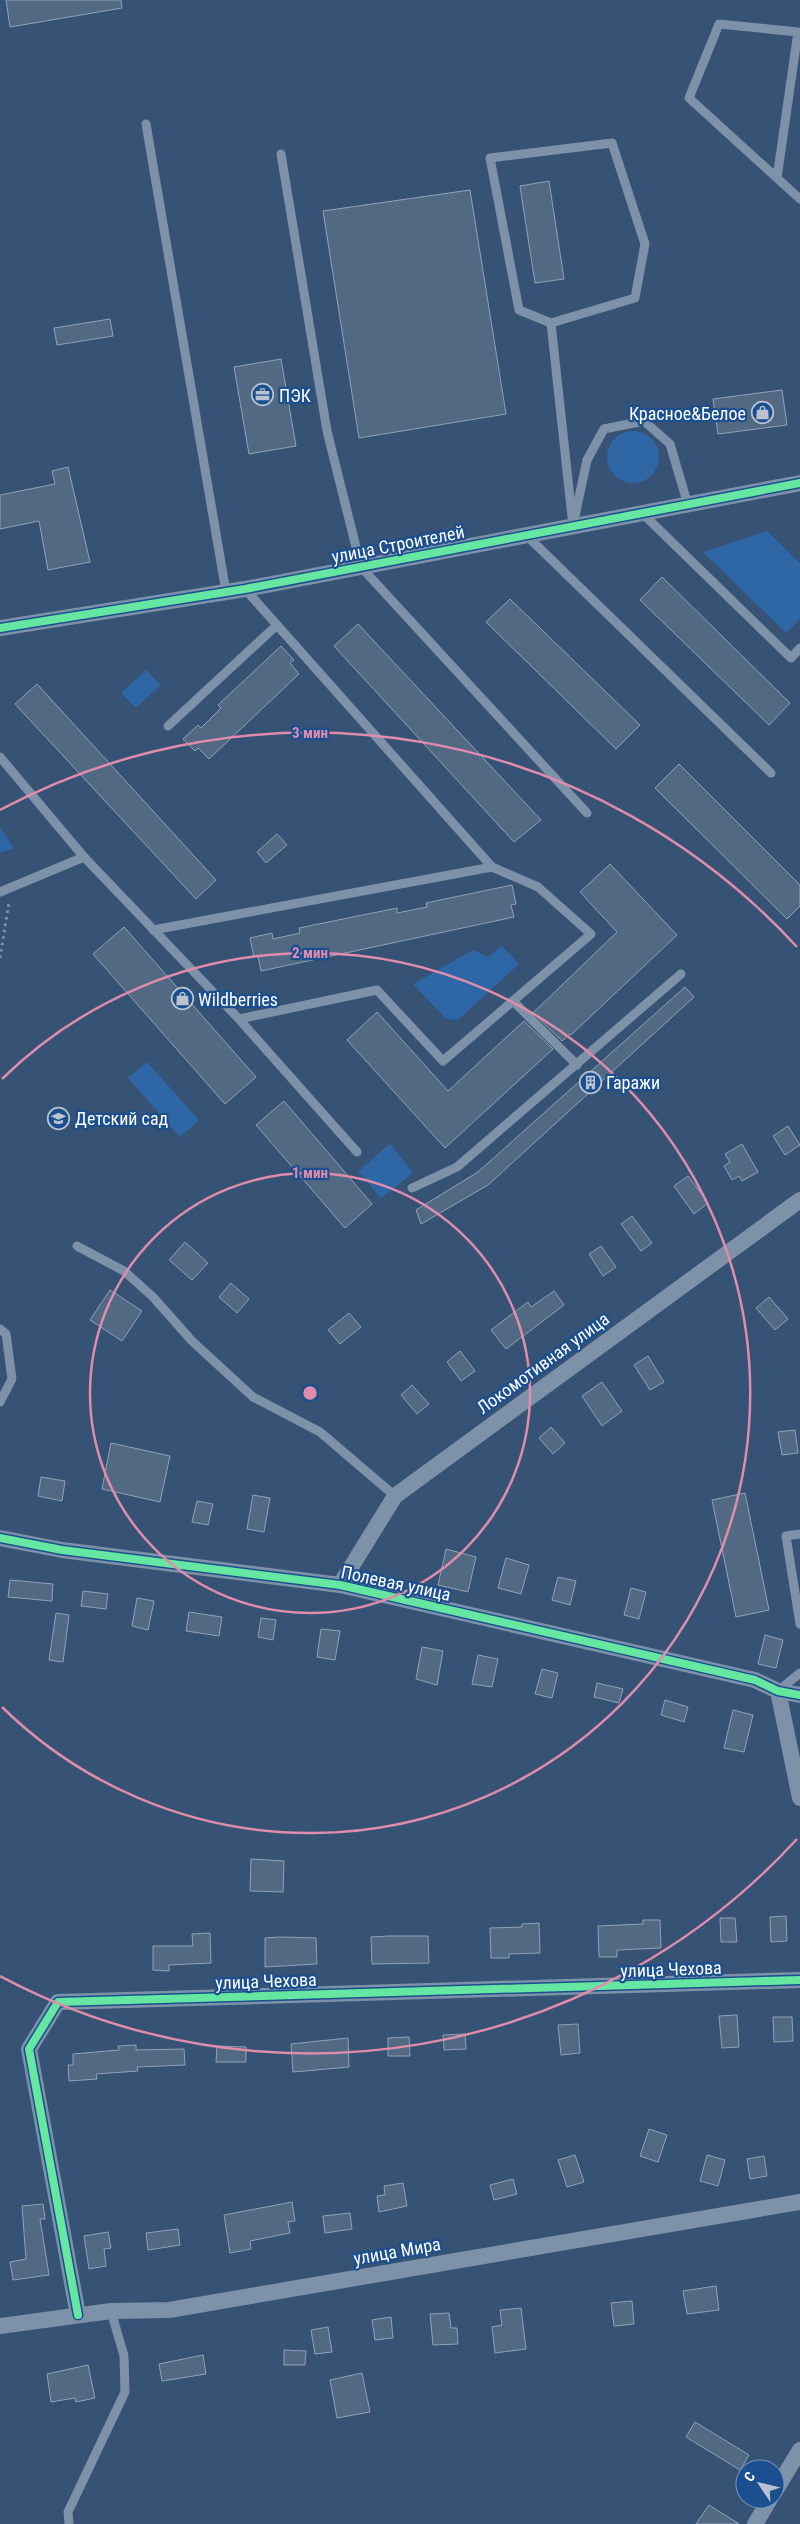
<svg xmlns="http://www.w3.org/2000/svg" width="800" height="2524" font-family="'Roboto Condensed',sans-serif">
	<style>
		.green { fill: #2f66a5 }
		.building { fill: #526984; stroke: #92a2b6 }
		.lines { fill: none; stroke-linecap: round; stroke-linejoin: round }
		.path { stroke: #7d92a8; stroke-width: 3; stroke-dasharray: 2.5 4; stroke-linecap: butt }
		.service { stroke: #7d92a8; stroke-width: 9 }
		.minor { stroke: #7d92a8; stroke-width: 16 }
		.cycleway-casing { stroke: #1b4f8f; stroke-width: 11 }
		.cycleway { stroke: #66e7a1; stroke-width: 8 }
		.ring { fill: none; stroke: #e08cad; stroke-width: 2.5 }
		.labels { text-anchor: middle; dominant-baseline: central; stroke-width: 4.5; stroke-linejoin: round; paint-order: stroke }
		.poi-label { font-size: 18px; fill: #fff; stroke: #1b4f8f; text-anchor: start }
		.street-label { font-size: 18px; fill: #fff; stroke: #1b4f8f }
		.centre { fill: #e08cad; stroke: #1b4f8f; stroke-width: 2.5 }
		.ring-label { font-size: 15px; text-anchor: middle; font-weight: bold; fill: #e08cad; stroke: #1b4f8f; stroke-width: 4.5; stroke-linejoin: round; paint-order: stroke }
	</style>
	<rect width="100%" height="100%" fill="#365274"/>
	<g class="green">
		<circle cx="633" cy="457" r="26"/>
		<path d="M767 531 800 563V619L786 633 703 552Z"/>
		<path d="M146 670 161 685 136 708 121 693Z"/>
		<path d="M0 827 14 848 0 853Z"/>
		<path d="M502 946 519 964 458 1020 446 1019 413 984 473 950 488 957Z"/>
		<path d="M147 1062 199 1120 180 1137 128 1078Z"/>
		<path d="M390 1144 413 1173 381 1198 358 1171Z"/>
	</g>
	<g class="building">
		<path d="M6 0H121L122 8 10 27Z"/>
		<path d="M549 181 564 279 535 283 520 186Z"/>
		<path d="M470 190 506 414 359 438 323 211Z"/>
		<path d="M110 319 113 336 57 345 54 328Z"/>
		<path d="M281 359 296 446 249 454 234 367Z"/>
		<path d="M782 390 787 425 718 434 713 399Z"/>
		<path d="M68 467 90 562 48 570 39 521 0 529V495L55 484 52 471Z"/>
		<path d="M662 577 790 703 769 725 640 600Z"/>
		<path d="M510 599 640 725 616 749 486 622Z"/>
		<path d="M358 624 541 820 514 842 334 646Z"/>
		<path d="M281 646 294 660 290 663 299 674 209 759 198 748 195 751 183 739 198 725 201 728 221 708 218 705Z"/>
		<path d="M37 684 216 880 196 899 15 704Z"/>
		<path d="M679 764 800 885V906L787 919 655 788Z"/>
		<path d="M277 834 287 845 266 863 257 852Z"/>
		<path d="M610 864 677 935 571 1035 570 1034 562 1041 533 1013 617 932 580 892Z"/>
		<path d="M512 885 516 904 511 905 514 917 261 971 258 956 254 957 250 938 272 933 273 939 300 933 299 928 397 908V913L427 907 426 903Z"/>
		<path d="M124 927 256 1077 225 1104 93 954Z"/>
		<path d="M685 987 694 997 488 1185 421 1224 416 1210 478 1172Z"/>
		<path d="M377 1012 448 1091 524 1021 553 1049 445 1148 347 1040Z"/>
		<path d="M284 1101 372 1204 345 1228 256 1125Z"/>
		<path d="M788 1126 800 1145 785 1155 773 1136Z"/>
		<path d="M742 1144 758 1172 742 1181 739 1176 732 1180 724 1166 730 1162 725 1154Z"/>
		<path d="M688 1176 708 1203 694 1214 674 1186Z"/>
		<path d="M632 1216 652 1243 641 1251 621 1224Z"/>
		<path d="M185 1242 208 1263 192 1280 169 1260Z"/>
		<path d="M601 1246 616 1267 603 1276 589 1254Z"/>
		<path d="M231 1283 249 1299 237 1313 219 1297Z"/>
		<path d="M110 1290 142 1311 122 1341 90 1320Z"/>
		<path d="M554 1291 564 1305 506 1349 491 1330 528 1302 531 1307Z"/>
		<path d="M769 1297 788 1319 775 1330 756 1308Z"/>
		<path d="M349 1313 361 1327 340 1344 328 1330Z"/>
		<path d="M460 1351 475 1371 461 1381 447 1362Z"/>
		<path d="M648 1356 664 1382 650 1390 634 1365Z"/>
		<path d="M602 1382 622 1411 602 1426 582 1396Z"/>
		<path d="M412 1385 429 1404 417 1414 401 1395Z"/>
		<path d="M551 1427 565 1443 553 1454 539 1438Z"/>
		<path d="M795 1430 798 1453 782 1455 778 1432Z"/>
		<path d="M111 1443 170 1456 160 1502 102 1489Z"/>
		<path d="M41 1477 65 1481 62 1501 38 1496Z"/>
		<path d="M745 1493 769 1610 736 1617 712 1500Z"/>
		<path d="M253 1495 270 1498 264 1532 247 1529Z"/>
		<path d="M197 1501 213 1504 208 1525 192 1522Z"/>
		<path d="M446 1549 476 1557 468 1592 438 1585Z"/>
		<path d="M506 1558 529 1565 521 1594 498 1588Z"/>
		<path d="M558 1577 576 1581 570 1605 552 1600Z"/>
		<path d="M10 1580 53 1584 52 1601 8 1597Z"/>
		<path d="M631 1588 646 1592 639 1619 624 1615Z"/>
		<path d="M83 1591 108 1594 106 1609 81 1606Z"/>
		<path d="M137 1598 154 1601 148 1630 132 1626Z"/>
		<path d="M189 1612 222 1617 219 1636 186 1631Z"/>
		<path d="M56 1613 69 1615 63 1662 49 1660Z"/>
		<path d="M261 1618 276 1620 273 1640 258 1637Z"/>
		<path d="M321 1629 340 1631 335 1660 317 1657Z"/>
		<path d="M765 1635 783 1640 776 1668 758 1664Z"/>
		<path d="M422 1647 443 1651 437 1685 416 1679Z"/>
		<path d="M478 1655 498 1659 492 1687 472 1684Z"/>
		<path d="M542 1669 558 1673 552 1698 535 1694Z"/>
		<path d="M597 1683 623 1689 619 1703 594 1697Z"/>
		<path d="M665 1700 688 1707 684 1722 661 1715Z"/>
		<path d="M733 1710 753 1715 744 1752 724 1748Z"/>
		<path d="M251 1859 284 1861 283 1892 250 1891Z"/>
		<path d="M786 1916 787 1941 771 1942 770 1917Z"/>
		<path d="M720 1918H735L737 1942H721Z"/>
		<path d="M643 1920H660L661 1948 617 1950V1957H599L598 1926 643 1924Z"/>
		<path d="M539 1923 540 1953 509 1954V1958H491L490 1928 522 1927V1924Z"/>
		<path d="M210 1933 211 1963 169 1965V1971L153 1970V1946H193L192 1934Z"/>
		<path d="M389 1936H428L429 1963 372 1964 371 1937Z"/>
		<path d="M280 1937 316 1938 317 1964 265 1967V1938Z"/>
		<path d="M737 2015 739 2047 722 2048 719 2016Z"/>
		<path d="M773 2017H792L793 2041 774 2042Z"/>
		<path d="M578 2024 580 2053 561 2055 558 2025Z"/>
		<path d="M465 2034 466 2049 444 2050 443 2035Z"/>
		<path d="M409 2037 410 2056H388V2038Z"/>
		<path d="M348 2038 349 2067 293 2072 291 2044Z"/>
		<path d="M136 2045V2050L184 2049 185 2065 137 2067 138 2071 96 2074 97 2079 69 2081 68 2065H73V2054L119 2050 118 2046Z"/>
		<path d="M217 2046 246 2047V2062H216Z"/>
		<path d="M649 2129 667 2135 658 2162 640 2156Z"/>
		<path d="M575 2155 584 2182 567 2187 558 2160Z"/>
		<path d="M707 2155 725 2160 718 2186 700 2181Z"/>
		<path d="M764 2156 767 2176 750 2179 747 2159Z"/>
		<path d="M513 2179 517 2194 494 2200 490 2185Z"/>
		<path d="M403 2183 407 2206 379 2212 377 2196 385 2195 384 2186Z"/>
		<path d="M292 2202 295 2221 288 2222 290 2233 250 2241 251 2249 230 2253 224 2215Z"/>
		<path d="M43 2204 45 2219H40L49 2275 13 2280 10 2262 26 2259 22 2206Z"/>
		<path d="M350 2213 352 2229 325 2233 323 2216Z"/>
		<path d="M178 2229 180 2245 148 2250 146 2233Z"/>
		<path d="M108 2232 111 2248 104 2249 106 2266 89 2269 84 2236Z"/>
		<path d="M716 2286 719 2310 687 2314 683 2291Z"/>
		<path d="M632 2301 634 2324 614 2326 611 2303Z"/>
		<path d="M521 2308 526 2349 495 2353 492 2327 502 2325 500 2310Z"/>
		<path d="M449 2313 451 2328H457L458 2344 433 2345 430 2314Z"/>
		<path d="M391 2317 393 2338 375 2340 372 2320Z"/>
		<path d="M328 2327 332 2352 315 2354 311 2330Z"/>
		<path d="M284 2350 306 2351 305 2365H284Z"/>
		<path d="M203 2355 206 2374 162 2381 159 2364Z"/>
		<path d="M88 2365 95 2398 76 2402 75 2398 51 2402 47 2374Z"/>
		<path d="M362 2373 370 2412 337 2418 330 2380Z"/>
		<path d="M695 2422 749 2455 740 2470 686 2437Z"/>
		<path d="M709 2505 739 2524H696Z"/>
	</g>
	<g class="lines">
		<path class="path" d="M0 958 9 902"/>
		<g class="service">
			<path d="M146 124 226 592"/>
			<path d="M281 154 327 431 361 567 587 813"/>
			<path d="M777 178 798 32 719 24 689 98 800 199"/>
			<path d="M551 323 635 298 645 244 612 143 490 158 519 310 551 323 573 526"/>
			<path d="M642 513 791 658 800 648"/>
			<path d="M575 516 587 460 604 429 644 421 670 444 688 505"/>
			<path d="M526 535 771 773"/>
			<path d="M168 726 277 625"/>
			<path d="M0 757 84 857 0 892"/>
			<path d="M84 857 239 1019 357 1152"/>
			<path d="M153 930 492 867 245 589"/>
			<path d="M513 1001 577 1065"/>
			<path d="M239 1019 377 990 443 1061 591 934 538 887 492 867"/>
			<path d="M412 1188 457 1167 681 974"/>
			<path d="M77 1246 124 1271 153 1297 192 1341 253 1397 320 1432 395 1496"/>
			<path d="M0 1329 6 1334 12 1379 0 1402"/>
			<path d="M800 1534 786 1536 800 1624"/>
			<path d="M778 1691 800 1673"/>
			<path d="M69 2524 68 2512 125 2392 124 2356 111 2311"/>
		</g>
		<g class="minor">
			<path d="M0 628 245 589 800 483"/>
			<path d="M0 1538 62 1550 340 1585 755 1680 778 1691 800 1695"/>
			<path d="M340 1585 395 1496 800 1200"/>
			<path d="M778 1691 800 1798"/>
			<path d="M78 2315 29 2049 58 2002 800 1980"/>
			<path d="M0 2326 111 2311 169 2310 800 2202"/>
			<path d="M775 2491 800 2450"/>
			<path d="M755 2524 770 2499"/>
		</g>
		<defs>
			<g id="cycleway">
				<path d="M0 628 245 589 800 483"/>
				<path d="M0 1538 62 1550 340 1585 755 1680 778 1691 800 1695"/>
				<path d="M78 2315 29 2049 58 2002 800 1980"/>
			</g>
		</defs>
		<use href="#cycleway" class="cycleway-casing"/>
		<use href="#cycleway" class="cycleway"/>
	</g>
	<g class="ring">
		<circle cx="310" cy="1393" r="220"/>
		<path d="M2 1079A440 440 0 1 1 2 1707"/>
		<path d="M797 1839A660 660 0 0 1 0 1976M0 810A660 660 0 0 1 797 947"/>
	</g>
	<defs>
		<symbol id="office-ring" viewBox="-11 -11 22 22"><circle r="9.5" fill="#1b4f8f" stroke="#b9c2ce" stroke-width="1.5"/><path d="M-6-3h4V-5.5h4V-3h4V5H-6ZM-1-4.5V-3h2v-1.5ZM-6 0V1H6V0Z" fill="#b9c2ce"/></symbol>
		<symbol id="shop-ring" viewBox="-11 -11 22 22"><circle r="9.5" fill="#1b4f8f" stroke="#b9c2ce" stroke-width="1.5"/><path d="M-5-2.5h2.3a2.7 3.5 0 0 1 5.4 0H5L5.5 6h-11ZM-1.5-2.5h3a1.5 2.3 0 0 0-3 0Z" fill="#b9c2ce"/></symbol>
		<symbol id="building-ring" viewBox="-11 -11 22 22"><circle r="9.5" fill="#1b4f8f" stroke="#b9c2ce" stroke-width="1.5"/><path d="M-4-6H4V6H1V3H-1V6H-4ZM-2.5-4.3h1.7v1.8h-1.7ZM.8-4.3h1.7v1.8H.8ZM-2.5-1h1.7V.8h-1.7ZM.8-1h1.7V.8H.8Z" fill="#b9c2ce"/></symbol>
		<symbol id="school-ring" viewBox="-11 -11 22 22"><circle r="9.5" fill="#1b4f8f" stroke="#b9c2ce" stroke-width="1.5"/><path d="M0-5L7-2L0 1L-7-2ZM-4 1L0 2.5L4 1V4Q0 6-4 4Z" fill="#b9c2ce"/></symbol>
	</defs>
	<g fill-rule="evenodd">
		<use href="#office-ring" x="250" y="382" width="25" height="25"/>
		<use href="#shop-ring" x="750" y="400" width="25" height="25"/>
		<use href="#shop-ring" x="170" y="986" width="25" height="25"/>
		<use href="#building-ring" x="578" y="1070" width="25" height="25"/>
		<use href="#school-ring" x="46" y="1106" width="25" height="25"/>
	</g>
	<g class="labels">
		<g class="poi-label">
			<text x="279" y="395">ПЭК</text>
			<text x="746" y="413" text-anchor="end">Красное&amp;Белое</text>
			<text x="198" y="999">Wildberries</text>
			<text x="606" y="1082">Гаражи</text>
			<text x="75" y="1118">Детский сад</text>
		</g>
		<g class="street-label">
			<text transform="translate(398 544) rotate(-11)">улица Строителей</text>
			<text transform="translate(543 1363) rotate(-36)">Локомотивная улица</text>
			<text transform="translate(396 1583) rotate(12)">Полевая улица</text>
			<text transform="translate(671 1969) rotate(-2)">улица Чехова</text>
			<text transform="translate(266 1981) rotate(-2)">улица Чехова</text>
			<text transform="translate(397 2251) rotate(-10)">улица Мира</text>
		</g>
	</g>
	<circle cx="310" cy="1393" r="8" class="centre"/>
	<g class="ring-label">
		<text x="310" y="738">3 мин</text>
		<text x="310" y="958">2 мин</text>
		<text x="310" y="1178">1 мин</text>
	</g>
	<g transform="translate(760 2484) rotate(305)"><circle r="24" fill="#1b4f8f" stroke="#7695bc"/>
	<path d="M0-4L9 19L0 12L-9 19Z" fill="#b9c2ce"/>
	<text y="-8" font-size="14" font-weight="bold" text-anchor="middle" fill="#ffffff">С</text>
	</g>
</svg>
